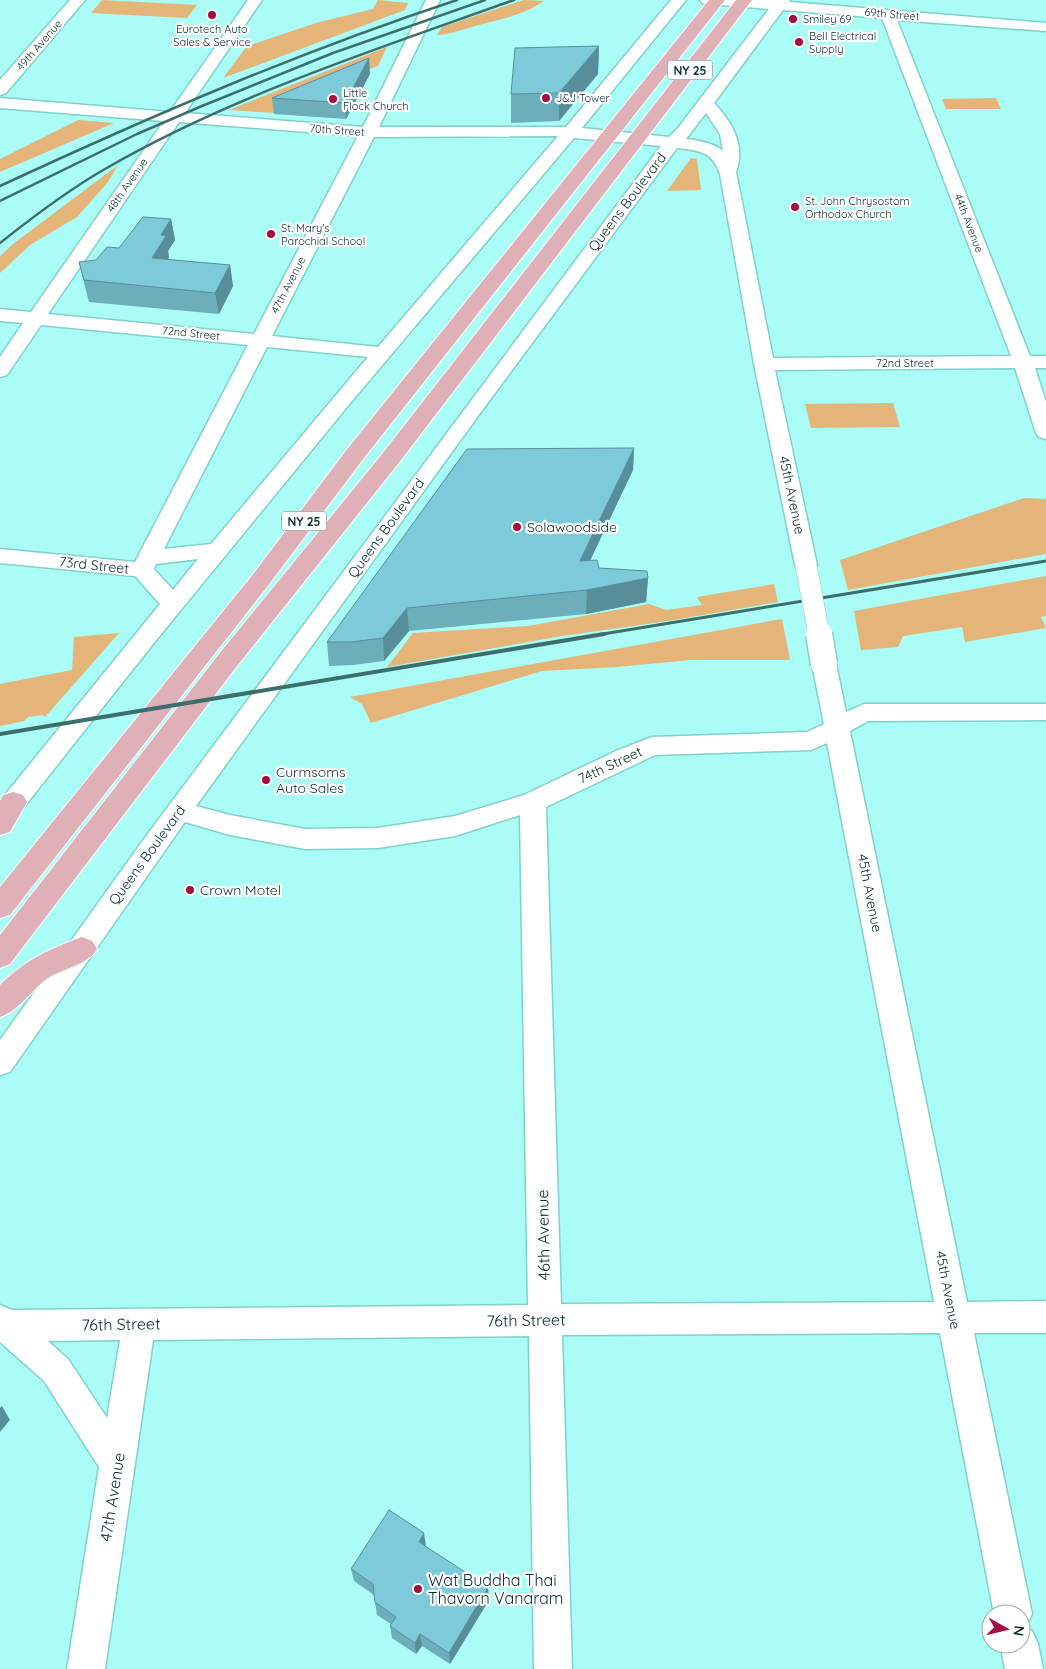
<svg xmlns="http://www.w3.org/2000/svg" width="1046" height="1669" font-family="Quicksand,sans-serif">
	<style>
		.green { fill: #e5b478 }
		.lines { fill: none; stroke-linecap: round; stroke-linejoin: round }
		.minor-casing { stroke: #80d1cc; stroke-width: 3 }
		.major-casing { stroke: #fff; stroke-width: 2 }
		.minor { fill: #fff; fill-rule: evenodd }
		.major { fill: #dfb1b7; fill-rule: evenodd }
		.rail-far2 { stroke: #3c6f6c; stroke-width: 2.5 }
		.rail-far1 { stroke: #3c6f6c; stroke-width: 3 }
		.rail { stroke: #3c6f6c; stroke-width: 4 }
		.minor-bridge-far1-casing { stroke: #80d1cc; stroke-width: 22; stroke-linecap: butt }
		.minor-bridge-casing { stroke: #80d1cc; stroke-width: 29; stroke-linecap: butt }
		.minor-bridge-far1 { stroke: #fff; stroke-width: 21 }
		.minor-bridge { stroke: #fff; stroke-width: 26 }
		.wall { fill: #6cafbb }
		.shaded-wall { fill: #588e99 }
		.building { fill: #7dcbda; stroke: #588e99 }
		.poi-dot { fill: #a50c40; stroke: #fff; stroke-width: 2 }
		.labels { text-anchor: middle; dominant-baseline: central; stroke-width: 4.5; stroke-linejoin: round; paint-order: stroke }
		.far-street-label { font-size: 11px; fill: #092d2b; stroke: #fff }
		.far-poi-label { font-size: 11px; fill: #092d2b; stroke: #fff; text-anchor: start }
		.shield { fill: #fff; stroke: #536c6b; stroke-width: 1 }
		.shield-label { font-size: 12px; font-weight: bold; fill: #092d2b }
		.street-label { font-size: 14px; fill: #092d2b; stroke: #fff }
		.poi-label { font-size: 14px; fill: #092d2b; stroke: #fff; text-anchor: start }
		.near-street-label { font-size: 16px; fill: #092d2b; stroke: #fff }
		.near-poi-label { font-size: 16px; fill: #092d2b; stroke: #fff; text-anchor: start }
	</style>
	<rect width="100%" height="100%" fill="#aafcf7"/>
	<g class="green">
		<path d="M102 0 197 5 187 18 91 13Z"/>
		<path d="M378 0 408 3 405 10 223 78 247 46 316 23 373 9Z"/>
		<path d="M524 0 544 1C524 15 501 19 479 25 464 29 452 34 437 35L442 27Z"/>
		<path d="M387 47 378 66 277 103 275 113 229 110Z"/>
		<path d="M996 98 1001 109H946L942 99Z"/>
		<path d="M78 120 114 123 0 172V159Z"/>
		<path d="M691 158 697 159 701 190 667 191Z"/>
		<path d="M118 165 108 182 77 217 30 245 0 273V256L13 244Z"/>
		<path d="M893 403 900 427 811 428 805 404Z"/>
		<path d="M1024 498 1046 499V554L848 590 840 560Z"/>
		<path d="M1046 576V616L1041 617 1046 628 965 642 962 627 903 636 898 647 861 650 854 611Z"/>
		<path d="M774 584 778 602 668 621 562 636 387 667 413 633 528 626 649 604 666 610 702 605 697 597Z"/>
		<path d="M782 619 790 660H691L617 667 542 671 371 723 362 704 350 697Z"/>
		<path d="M119 633 45 717 43 715 28 717 24 721 0 726V684L72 670 74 637Z"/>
	</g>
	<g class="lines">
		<defs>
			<g id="minor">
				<path d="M70 0H85L6 93 0 95V80Z"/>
				<path d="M248 0H262L185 113 363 127 426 0H440L379 127H566L671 0H686L582 128 669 137 678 128 769 9 707 4 702 3 700 0H790L789 2 1046 23V31L897 20 1030 356H1046V368H1035L1046 402V439L1039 437 1036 433 1015 368 775 370 817 565 814 570 806 572 798 570 795 565 754 364 720 174C712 151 700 151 677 148L478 416 196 806 230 815 305 829 378 828 455 816 524 795 616 751 652 737 807 732 824 724 812 664 816 658 824 656 832 658 836 664 846 712 864 704H1046V720L868 721 850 731 967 1302 1046 1301V1333H974L1032 1614 1025 1628 1032 1631 1038 1644 1043 1669H1005L1000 1644H1021V1614H994L940 1333 562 1335 572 1669H534L529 1336 153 1340 105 1669H67L99 1467 44 1381 0 1342V1305L12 1310 528 1305 520 815 455 836 378 848 305 849 230 835 185 822 10 1072 0 1075V1040L144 839 661 146 574 138 347 407 153 644 9 826 0 829V801L160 604 135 576 0 563V549L135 562 248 345 41 325 7 375 0 377V357L23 323 0 321V309L31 312 164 121 0 108V98L170 112ZM783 10 882 18 1011 356 773 358 736 172C746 145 732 122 714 103ZM706 113 720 134 723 151C714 143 697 140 686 139ZM179 122 358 136 254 334 48 314ZM558 136 378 347 272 336 374 137ZM267 347 368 357 211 544 164 549ZM198 559 173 590 154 569 156 564ZM827 743 934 1302 561 1304 546 807 655 755 811 750ZM120 1340 107 1418 68 1359 48 1341Z"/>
			</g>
			<g id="major">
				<path d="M709 0H725L364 458 270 583 10 915 0 918V887L254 573 348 448Z"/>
				<path d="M736 0H752L398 464 237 666 10 964 0 968V935L219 654 382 454Z"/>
				<path d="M13 792 23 795 27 802 10 832 0 835V801L3 795Z"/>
				<path d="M82 937 92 941 97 949C89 964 63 969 48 978 31 990 19 1011 0 1017V985C23 961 51 948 82 937Z"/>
			</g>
		</defs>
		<use href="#minor" class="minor-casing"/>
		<use href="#major" class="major-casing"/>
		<use href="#minor" class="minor"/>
		<use href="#major" class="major"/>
		<g class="rail-far2">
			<path d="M0 186C151 116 299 52 457 0"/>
			<path d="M0 201 137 134 202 106 333 53 485 0"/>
			<path d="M0 243C34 216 68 190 105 169 231 96 377 49 514 0"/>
		</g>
		<path class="rail-far1" d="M597 635 1046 561"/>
		<path class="rail" d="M0 734 604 634"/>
		<defs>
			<path id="minor-bridge-far1" d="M806 565 819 635"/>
			<path id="minor-bridge" d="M819 634 824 664"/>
		</defs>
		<use href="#minor-bridge-far1" class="minor-bridge-far1-casing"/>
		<use href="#minor-bridge" class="minor-bridge-casing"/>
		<use href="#minor-bridge-far1" class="minor-bridge-far1"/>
		<use href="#minor-bridge" class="minor-bridge"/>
	</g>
	<g class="wall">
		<path d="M599 46 598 74 559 121 511 123V94Z"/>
		<path d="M370 74 346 119 274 114 272 98Z"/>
		<path d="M171 219 175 240 168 251 169 257 168 260 230 265 233 286 219 314 89 302 84 283 79 262 96 260Z"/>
		<path d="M634 448 633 470 590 560 599 568 648 578 646 602 586 614 409 631 384 661 353 665 329 666 327 642Z"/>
		<path d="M425 1546 489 1600 450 1664 422 1646 416 1654 392 1638 390 1626 391 1624 377 1615 374 1595 354 1581 351 1569Z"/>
	</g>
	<g class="shaded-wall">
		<path d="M599 46 598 74 559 121V93Z"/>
		<path d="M369 58 370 74 346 119 345 103Z"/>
		<path d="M171 219 175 240 168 251 169 257 156 279 152 258 161 235Z"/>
		<path d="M230 265 233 286 219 314 215 293Z"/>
		<path d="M634 448 633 470 579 584 580 561Z"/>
		<path d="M648 578 646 602 586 614 587 590Z"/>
		<path d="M407 608 409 631 384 661 383 638Z"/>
		<path d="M2 1406 10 1420 0 1432V1408Z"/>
		<path d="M424 1533 426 1546 419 1542Z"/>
		<path d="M488 1587 489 1600 450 1664 449 1653Z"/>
		<path d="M420 1634 422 1646 416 1654 415 1643Z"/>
	</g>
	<g class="building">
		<path d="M599 46 559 93 511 94 515 48Z"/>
		<path d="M369 58 345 103 272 98Z"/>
		<path d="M143 217 171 219 161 235 166 236 152 258 230 265 215 293 84 280 79 262 96 260 107 247 119 248Z"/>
		<path d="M634 448 580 561 597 560 599 568 647 571 648 578 587 590 407 608 383 638 351 642H327L467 449Z"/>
		<path d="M389 1510 424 1533 419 1542 488 1587 449 1653 420 1634 415 1643 390 1626 396 1617 375 1602 373 1584 351 1569Z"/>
	</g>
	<g class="poi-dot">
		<circle cx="212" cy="15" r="5"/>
		<circle cx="793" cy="19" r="5"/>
		<circle cx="799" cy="42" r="5"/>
		<circle cx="546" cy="98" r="5"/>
		<circle cx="333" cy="99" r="5"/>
		<circle cx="795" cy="207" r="5"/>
		<circle cx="271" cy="234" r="5"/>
		<circle cx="517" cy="527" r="5"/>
		<circle cx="266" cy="780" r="5"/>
		<circle cx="190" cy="890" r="5"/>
		<circle cx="418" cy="1589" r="5"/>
	</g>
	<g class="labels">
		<g class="far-street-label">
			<text transform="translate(892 14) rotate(5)">69th Street</text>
			<text transform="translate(39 45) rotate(-49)">49th Avenue</text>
			<text transform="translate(337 130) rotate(4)">70th Street</text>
			<text transform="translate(127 185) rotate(-55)">48th Avenue</text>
			<text transform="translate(969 223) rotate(69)">44th Avenue</text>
			<text transform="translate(288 285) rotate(-63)">47th Avenue</text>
			<text transform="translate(191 333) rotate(6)">72nd Street</text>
			<text x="905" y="363">72nd Street</text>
		</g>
		<g class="far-poi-label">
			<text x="803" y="19">Smiley 69</text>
			<text x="212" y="29" text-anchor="middle">Eurotech Auto<tspan x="212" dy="13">Sales &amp; Service</tspan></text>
			<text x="809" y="36">Bell Electrical<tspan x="809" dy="13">Supply</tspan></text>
			<text x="343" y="93">Little<tspan x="343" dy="13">Flock Church</tspan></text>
			<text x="556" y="98">J&amp;J Tower</text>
			<text x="805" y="201">St. John Chrysostom<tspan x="805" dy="13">Orthodox Church</tspan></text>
			<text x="281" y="228">St. Mary's<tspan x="281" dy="13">Parochial School</tspan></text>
		</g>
		<g class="shield">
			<rect x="667.5" y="60.5" width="45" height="19" rx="4"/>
			<rect x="281.5" y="511.5" width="45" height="19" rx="4"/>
		</g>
		<g class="shield-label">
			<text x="690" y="70">NY 25</text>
			<text x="304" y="521">NY 25</text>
		</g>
		<g class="street-label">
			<text transform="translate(627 202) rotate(-53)">Queens Boulevard</text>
			<text transform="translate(792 495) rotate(78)">45th Avenue</text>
			<text transform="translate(386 528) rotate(-54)">Queens Boulevard</text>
			<text transform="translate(94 565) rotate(6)">73rd Street</text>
			<text transform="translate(610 765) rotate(-25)">74th Street</text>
			<text transform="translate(147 855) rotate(-54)">Queens Boulevard</text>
			<text transform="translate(870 893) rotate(79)">45th Avenue</text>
			<text transform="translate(948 1290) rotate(79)">45th Avenue</text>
		</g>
		<g class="poi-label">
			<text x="527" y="527">Solawoodside</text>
			<text x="276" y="772">Curmsoms<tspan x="276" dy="16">Auto Sales</tspan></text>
			<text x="200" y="890">Crown Motel</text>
		</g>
		<g class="near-street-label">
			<text transform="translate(543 1235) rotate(-91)">46th Avenue</text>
			<text transform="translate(526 1320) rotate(-1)">76th Street</text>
			<text transform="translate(121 1324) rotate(-1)">76th Street</text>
			<text transform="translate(112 1497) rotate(-81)">47th Avenue</text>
		</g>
		<g class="near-poi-label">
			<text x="428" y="1580">Wat Buddha Thai<tspan x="428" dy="18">Thavorn Vanaram</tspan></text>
		</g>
	</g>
	<g transform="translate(1006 1629) rotate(98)"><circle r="24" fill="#ffffff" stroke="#9dabaa"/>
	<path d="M0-4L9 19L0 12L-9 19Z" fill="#a50c40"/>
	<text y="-8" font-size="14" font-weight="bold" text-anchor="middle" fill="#092d2b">N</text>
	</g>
</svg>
